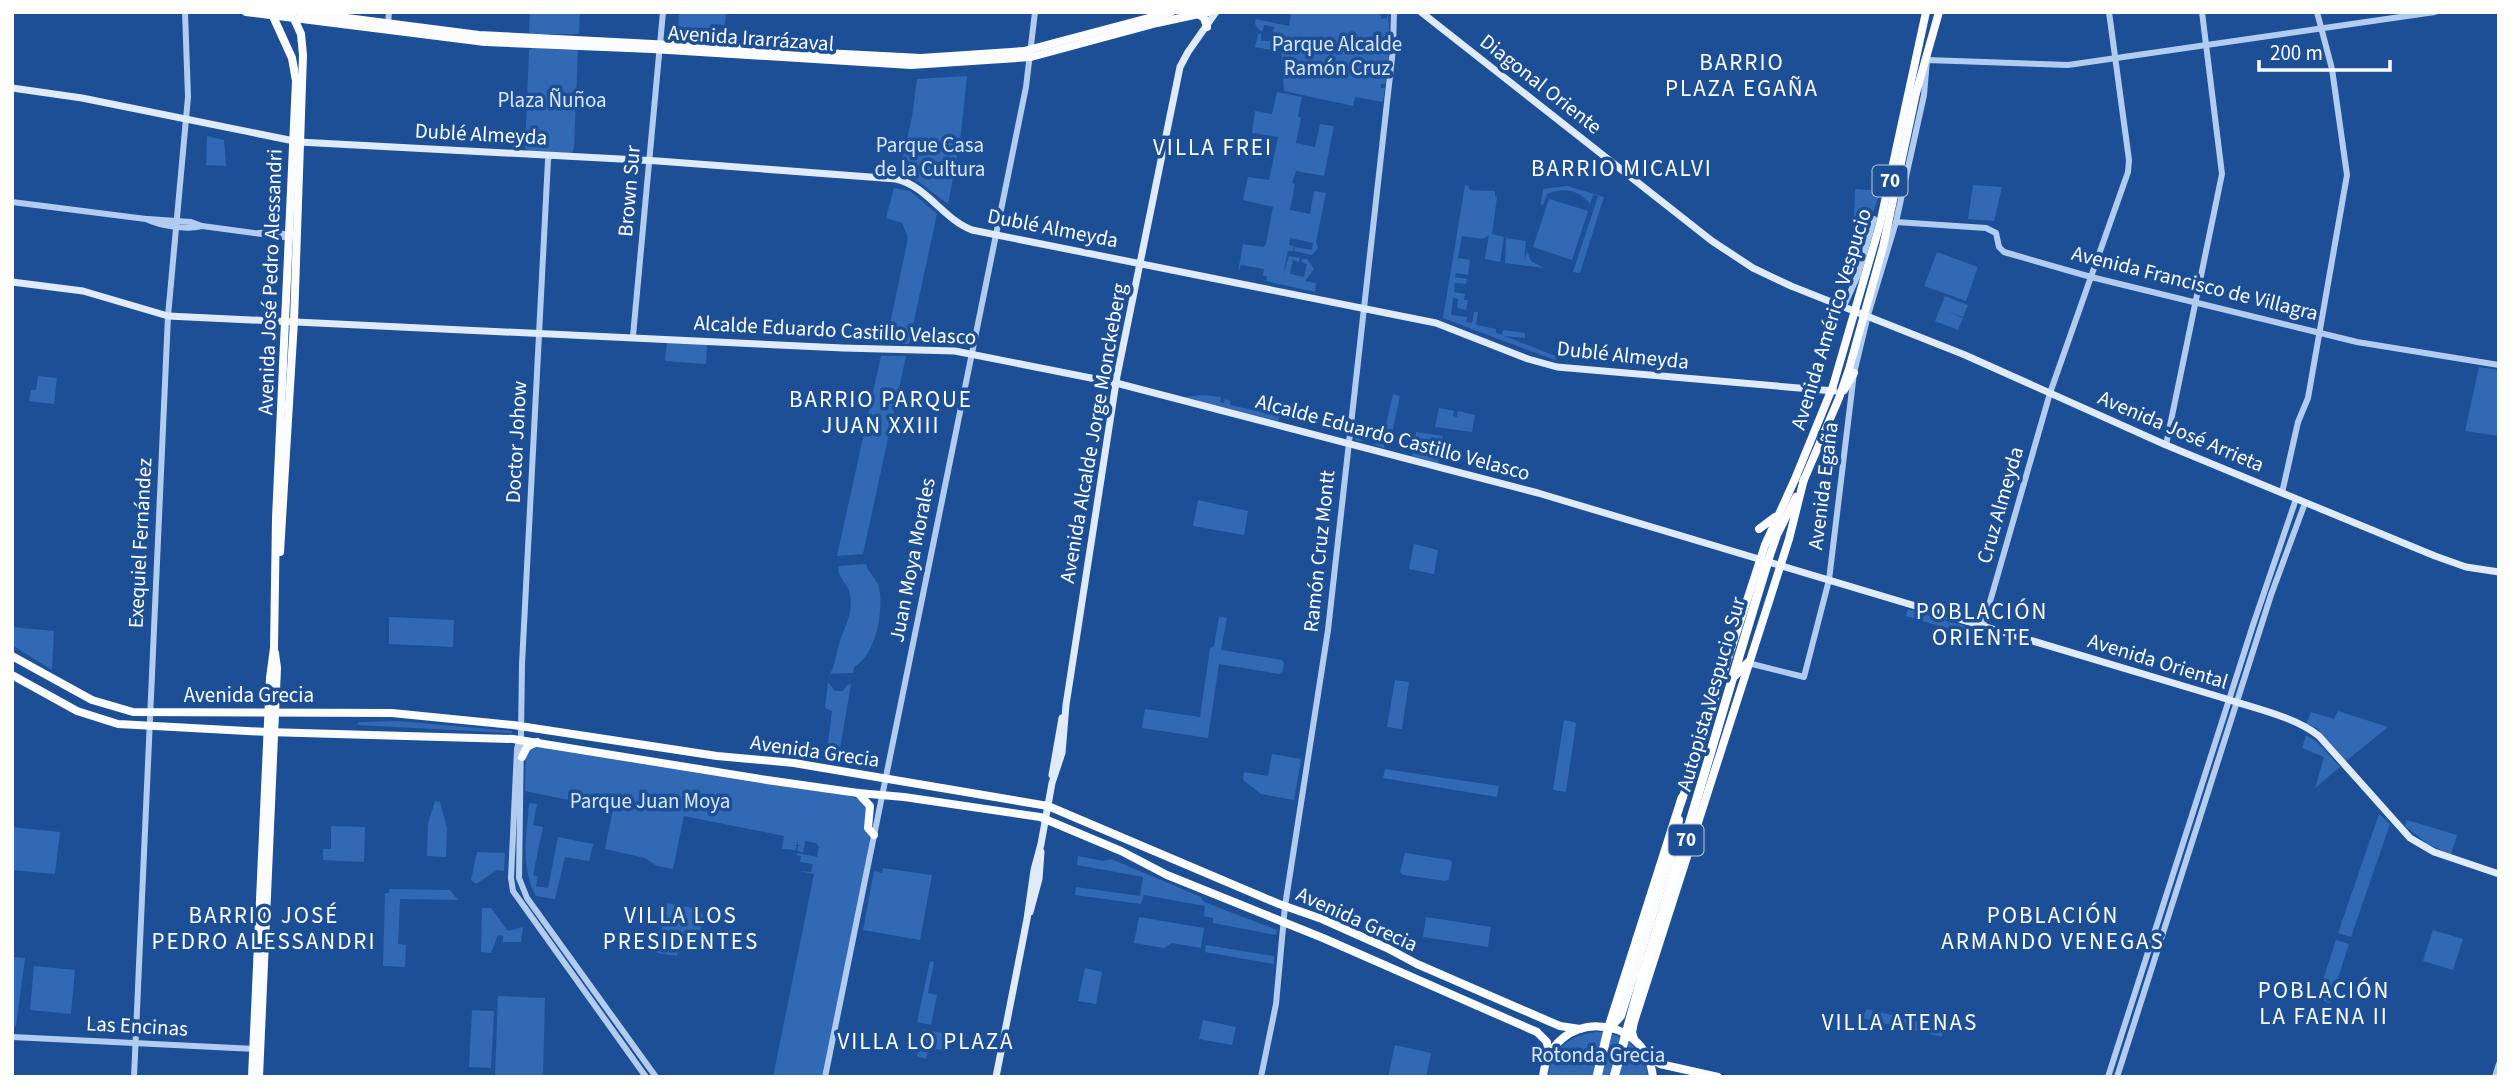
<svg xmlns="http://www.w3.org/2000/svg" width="2511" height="1089" font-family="'Source Sans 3',sans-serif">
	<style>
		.green { fill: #3169b4 }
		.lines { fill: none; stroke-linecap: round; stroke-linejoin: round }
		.tertiary { stroke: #b1ccef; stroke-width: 6 }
		.secondary { stroke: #dfeafb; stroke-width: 7 }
		.primary { stroke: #fafcff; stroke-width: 8 }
		.motorway { stroke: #fff; stroke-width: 9 }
		.motorway-bridge { stroke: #fff; stroke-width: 9 }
		.labels { text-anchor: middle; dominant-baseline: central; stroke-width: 7; stroke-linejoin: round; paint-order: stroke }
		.shield { fill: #1d4f96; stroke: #bbcae0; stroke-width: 2 }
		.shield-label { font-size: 19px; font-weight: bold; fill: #fff }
		.street-label { font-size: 21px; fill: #fff; stroke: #1d4f96 }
		.park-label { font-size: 21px; fill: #d8e7fb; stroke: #1d4f96 }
		.neighbourhood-label { font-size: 23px; letter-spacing: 2px; fill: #fff; stroke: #1d4f96 }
	</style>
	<rect width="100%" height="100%" fill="#1d4f96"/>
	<g class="green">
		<path d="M530 12H580L579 34H532L529 32Z"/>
		<path d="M679 12H726L725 25 711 24 710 40 678 37Z"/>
		<path d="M1291 12H1379L1382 19 1387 18 1388 12 1390 45 1385 84H1381V88H1385L1383 102 1355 97 1353 106 1284 91 1281 45 1272 50 1255 47 1258 34H1261V41H1272L1274 27 1264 25 1262 31 1259 30 1255 24 1256 19 1289 26Z"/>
		<path d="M532 48 578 50 574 147 572 153 528 151 525 148 529 50Z"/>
		<path d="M967 76 960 142 948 204 919 182 899 173 912 117 917 79Z"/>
		<path d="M1277 92 1302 97 1298 116 1301 118 1296 143 1315 147 1320 124 1334 126 1324 176 1296 171 1292 183 1295 184 1290 210 1310 214 1314 191 1326 193 1316 242 1318 248 1312 255 1294 251 1295 247 1312 250 1313 243 1290 238 1289 245 1294 246 1293 251H1288L1283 275 1289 256 1300 258 1299 262 1293 260 1290 274 1304 277 1307 264 1301 262 1302 259H1307L1314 269 1305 281 1316 283 1315 292 1266 281 1267 276H1263L1264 269 1241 265 1238 272 1243 244 1263 247 1266 244 1273 207 1243 200 1248 177 1269 180 1278 137 1252 133 1255 111 1272 114Z"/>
		<path d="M207 136 224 140 226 166 206 165Z"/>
		<path d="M1465 185 1469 186V190L1495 191V196L1497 197 1492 234 1504 237 1500 262 1485 259 1489 235 1482 239 1462 236 1458 258 1470 260 1468 275 1456 273 1455 277 1467 279 1466 284 1455 283 1454 292 1465 294 1464 300H1468L1466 310 1457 308 1458 299 1453 298 1451 315 1467 317 1466 322 1472 323 1474 312H1478L1476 325 1496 329V333L1502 335 1503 330 1525 333V338L1504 336 1558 357 1555 360 1443 318Z"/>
		<path d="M1973 185 2002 187 1994 221 1968 219Z"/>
		<path d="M1567 186 1604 197 1580 273 1573 272 1598 196 1593 195 1590 204C1580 190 1563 187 1547 194L1543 205 1541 204 1543 189Z"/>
		<path d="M894 188 910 191 937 214 909 344 886 343 908 238 902 223 886 218Z"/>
		<path d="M1855 189 1881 191 1871 217 1854 216Z"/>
		<path d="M1549 199 1588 211 1572 260 1533 247Z"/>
		<path d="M1506 238 1526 241 1524 260 1527 251 1531 261 1544 268 1505 263Z"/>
		<path d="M1937 252 1978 267 1966 301 1924 286Z"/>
		<path d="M1945 296 1968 305 1963 317 1947 311 1963 318 1958 330 1935 321Z"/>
		<path d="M667 341 707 344 706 364 665 361Z"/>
		<path d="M881 356H906L863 554 837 556Z"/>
		<path d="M2479 367 2499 370V436L2465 431Z"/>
		<path d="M38 376 57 378 54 404 29 401 31 390H36Z"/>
		<path d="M1393 394 1400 396 1392 433 1387 432 1384 448 1375 445 1376 440H1382L1383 433 1360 428 1358 436 1363 437 1362 442 1355 440 1358 424 1385 429Z"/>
		<path d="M1203 395 1221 397 1220 402 1224 403 1225 399 1230 401V405L1279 416 1278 421 1183 397Z"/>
		<path d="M1439 408 1454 411 1453 416 1457 417 1458 411 1475 415 1472 432 1435 427Z"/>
		<path d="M1416 432 1443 436 1438 463 1412 456Z"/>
		<path d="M1198 500 1248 511 1244 535 1193 526Z"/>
		<path d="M1414 544 1438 550 1434 574 1409 569Z"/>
		<path d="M866 564C868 573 876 577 879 587 884 611 876 655 854 667L853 673 830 674C835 665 836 657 838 648 842 630 854 615 850 595 848 583 838 579 838 566Z"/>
		<path d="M1908 609 1978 630 1976 637 1906 616Z"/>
		<path d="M389 617 454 620 453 647 389 644Z"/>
		<path d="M1219 617 1227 618 1221 650 1282 660 1284 663 1283 671 1279 674 1219 664 1208 738 1142 728 1145 709 1200 717 1210 648 1214 646Z"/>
		<path d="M12 627 54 631 52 670 12 645Z"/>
		<path d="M1395 680 1409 682 1402 729 1387 727Z"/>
		<path d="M828 682 835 691H843L847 685 851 684 838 760 826 759 832 711 825 708Z"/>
		<path d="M2338 711 2388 727 2346 761 2317 728 2306 724 2311 712 2334 719Z"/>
		<path d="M1564 720 1575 722 1576 724 1566 792 1553 790Z"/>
		<path d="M398 721 512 731V733L357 725 359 722Z"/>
		<path d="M2306 735 2318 743 2340 767 2315 788 2324 757 2302 748Z"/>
		<path d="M534 745 846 795 861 800 867 807 865 829 870 836 869 847 822 1077H773L814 874 799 871 811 872 813 864 800 862 801 856 796 855 797 853 817 857 819 847 816 843 805 841 803 853 797 850 798 846H801L798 845V839L797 845H793L796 846V850L782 849 784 836 684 816 673 869 657 866 645 858 605 849 613 809 525 791 526 752Z"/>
		<path d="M1272 754 1301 759 1294 800 1261 794 1243 780 1244 772 1268 776Z"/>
		<path d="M1385 769 1499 786 1497 797 1383 778Z"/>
		<path d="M435 801 440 802 447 828 446 857 427 856 428 824Z"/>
		<path d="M529 803 537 804 533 825 543 827 533 875 538 877 536 886 548 888 558 837 593 844 589 861 565 857 555 899 536 896C520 867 527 834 529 803Z"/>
		<path d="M2379 814 2390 824 2351 937 2338 933Z"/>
		<path d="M2407 820 2457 835 2451 855 2428 844 2405 826Z"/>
		<path d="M331 826 365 827 364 862 323 860V849H331Z"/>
		<path d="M12 827 60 832 55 874 12 870Z"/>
		<path d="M477 852 505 853 504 871 497 870 476 884 471 880Z"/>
		<path d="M1405 853 1450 860 1452 862 1449 879 1446 881 1403 875 1400 872Z"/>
		<path d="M1078 856 1103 861 1111 859 1201 897 1204 902 1277 930 1276 935 1213 923V918L1204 916 1205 906 1144 895 1141 904 1075 895 1076 887 1140 896 1143 877 1077 865Z"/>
		<path d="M883 868 932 875 920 940 863 930 874 871 882 873Z"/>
		<path d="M389 889 450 890 458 900 400 899 398 944 406 945 405 967 383 966 385 893H389Z"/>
		<path d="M667 903 698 909 703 915 699 940 681 937 677 956 657 953Z"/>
		<path d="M482 908H491L508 931 523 927 521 942H503V936L498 935 491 953 481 952Z"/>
		<path d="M1139 917 1204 928 1201 948 1172 943 1164 948 1134 943Z"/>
		<path d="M1426 917 1491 927 1488 947 1423 937Z"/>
		<path d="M2433 930 2463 939 2453 970 2423 961Z"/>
		<path d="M2336 940 2349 944 2330 1003 2317 998Z"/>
		<path d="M1206 945 1274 956V964L1205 952Z"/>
		<path d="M12 957 25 958 16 1026H12Z"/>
		<path d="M930 961 934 962 928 993 937 995 931 1025 917 1022Z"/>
		<path d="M34 966 75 970 71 1014 30 1010Z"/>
		<path d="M1085 968 1102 972 1096 1004 1078 1001Z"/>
		<path d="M498 996 545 998 543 1077 495 1076Z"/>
		<path d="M1867 1009 1944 1028 1942 1037 1862 1018Z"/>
		<path d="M472 1010 494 1011 491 1068 469 1067Z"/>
		<path d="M1203 1020 1236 1027 1232 1045 1199 1039Z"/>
		<path d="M923 1029 947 1034 944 1050 929 1048 926 1059 917 1056Z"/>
		<path d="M1596 1032C1623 1032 1645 1049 1648 1077H1548C1551 1049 1570 1035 1596 1032Z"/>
		<path d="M1395 1045 1431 1053 1426 1077H1388Z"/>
	</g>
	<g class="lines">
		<g class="tertiary">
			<path d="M388 24 389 12"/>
			<path d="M550 155 548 160 522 664 519 878 527 898 656 1077"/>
			<path d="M12 202 146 219C161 226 186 230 202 226"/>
			<path d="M148 219 191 222 202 226 292 238"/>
			<path d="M1896 222 1986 228 1996 233 1999 247 2004 252 2091 277 2357 342 2499 365"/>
			<path d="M259 233 270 232 291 235"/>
			<path d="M1844 306 1858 275 1874 219"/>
			<path d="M633 336 663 12"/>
			<path d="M2166 445 2222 174 2202 12"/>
			<path d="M2282 493 2298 422 2308 398 2347 175 2332 69 2317 12"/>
			<path d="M1983 626 2050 393 2128 172 2129 160 2109 12"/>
			<path d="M1748 663 1804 677 1829 580 1854 373 1868 315 1896 222 1924 95 1927 60 2068 65 2435 12"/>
			<path d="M519 741 517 749 511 878 513 891 646 1077"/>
			<path d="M12 1037 255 1049"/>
			<path d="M134 1077 168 316 188 97 185 12"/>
			<path d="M825 1077 1026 87 1035 12"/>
			<path d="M1261 1077 1276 1004 1285 906 1328 630 1393 49 1394 12"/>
			<path d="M2108 1077 2253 625 2296 499"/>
			<path d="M2117 1077 2271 595 2305 503"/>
			<path d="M2495 1077 2499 1064"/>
		</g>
		<g class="secondary">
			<path d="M1421 12 1712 241 1753 268 1791 286 1965 355 2166 445 2435 556 2466 567 2499 572"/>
			<path d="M12 88 82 98 299 142 658 161 896 179C927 186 943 219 972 230L1436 323 1528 359 1557 367 1834 391"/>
			<path d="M12 282 83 291 168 316 843 348 955 351 1116 383 1538 493 2220 697C2250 707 2294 716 2319 736L2410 838 2434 852 2499 874"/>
			<path d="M1052 775 1062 718"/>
			<path d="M1030 912 1039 879 1041 852"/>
			<path d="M996 1077 1027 919 1034 870 1041 844 1052 783 1062 753 1066 705 1117 376 1180 67 1188 52 1216 12"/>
		</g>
		<g class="primary">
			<path d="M246 12 485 42 652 49 911 65 1031 57 1157 23 1208 12"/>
			<path d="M300 12 479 35 921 58 1024 51 1171 12"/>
			<path d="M1198 14 1204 18 1207 27"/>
			<path d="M1844 390 1854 373"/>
			<path d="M1803 482 1839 398 1849 369 1883 247 1916 93 1939 12"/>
			<path d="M1759 529 1775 517"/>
			<path d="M280 552 294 321 303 55 301 34 291 12"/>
			<path d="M1768 561 1777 535 1796 497"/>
			<path d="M12 656 92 700 133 712 392 713 513 725 717 756 794 763 1048 806 1279 904 1322 919 1387 948 1417 964 1546 1020 1560 1026 1580 1029"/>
			<path d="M12 675 77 711 118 724 267 732 513 739 767 780 858 793 904 797 1040 817 1121 851 1167 875 1323 938 1537 1032 1547 1042 1548 1056"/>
			<path d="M522 757 527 747 537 742"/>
			<path d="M858 793 870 806 868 828 874 835"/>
			<path d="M1681 803 1765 545 1795 479 1833 386 1880 224 1926 12"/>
			<path d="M1611 1027 1621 1016 1670 860 1679 820"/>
			<path d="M1634 1039 1632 1032 1634 1022 1789 539 1804 479"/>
			<path d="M1648 1056 1660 1064 1718 1077"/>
			<path d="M252 1077 270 678 274 648 276 518 296 81 292 58 271 12"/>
			<path d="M259 1077 277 668 275 653"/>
			<path d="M1543 1077C1550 1009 1645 1010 1653 1077"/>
		</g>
		<g class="motorway">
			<path d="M1734 676 1748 663"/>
			<path d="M1637 939 1682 798"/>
			<path d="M1642 976C1687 839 1725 699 1768 561"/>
		</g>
		<g class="motorway-bridge">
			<path d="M1597 1077 1608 1030 1637 939"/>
			<path d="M1614 1077 1642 976"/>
		</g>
	</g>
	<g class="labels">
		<g class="shield">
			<rect x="1872.5" y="165.5" width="35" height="31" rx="5"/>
			<rect x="1668.5" y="824.5" width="35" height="31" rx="5"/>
		</g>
		<g class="shield-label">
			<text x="1890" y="181">70</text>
			<text x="1686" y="840">70</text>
		</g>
		<g class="street-label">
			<text transform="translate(751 38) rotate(4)">Avenida Irarrázaval</text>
			<text transform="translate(1541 84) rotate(38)">Diagonal Oriente</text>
			<text transform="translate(481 134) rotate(3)">Dublé Almeyda</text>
			<text transform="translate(629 191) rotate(-85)">Brown Sur</text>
			<text transform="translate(1053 228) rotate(11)">Dublé Almeyda</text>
			<text transform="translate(270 282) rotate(-88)">Avenida José Pedro Alessandri</text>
			<text transform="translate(2195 283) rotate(14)">Avenida Francisco de Villagra</text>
			<text transform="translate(1831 319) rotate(-73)">Avenida Américo Vespucio</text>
			<text transform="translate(835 330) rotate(3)">Alcalde Eduardo Castillo Velasco</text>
			<text transform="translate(1623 355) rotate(6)">Dublé Almeyda</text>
			<text transform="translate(2181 431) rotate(23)">Avenida José Arrieta</text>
			<text transform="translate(1093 433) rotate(-80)">Avenida Alcalde Jorge Monckeberg</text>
			<text transform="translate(1393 437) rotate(15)">Alcalde Eduardo Castillo Velasco</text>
			<text transform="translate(516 442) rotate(-87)">Doctor Johow</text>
			<text transform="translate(1823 486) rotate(-83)">Avenida Egaña</text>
			<text transform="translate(2000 505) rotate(-74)">Cruz Almeyda</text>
			<text transform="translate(140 543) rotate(-87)">Exequiel Fernández</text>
			<text transform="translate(1319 551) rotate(-84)">Ramón Cruz Montt</text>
			<text transform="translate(912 560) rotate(-79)">Juan Moya Morales</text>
			<text transform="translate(2158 661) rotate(17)">Avenida Oriental</text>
			<text transform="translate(1711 694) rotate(-74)">Autopista Vespucio Sur</text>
			<text x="249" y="695">Avenida Grecia</text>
			<text transform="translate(815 751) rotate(8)">Avenida Grecia</text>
			<text transform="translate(1357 919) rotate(24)">Avenida Grecia</text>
			<text transform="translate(137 1026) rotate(3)">Las Encinas</text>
		</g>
		<g class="park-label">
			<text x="1337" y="44">Parque Alcalde<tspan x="1337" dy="24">Ramón Cruz</tspan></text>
			<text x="552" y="100">Plaza Ñuñoa</text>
			<text x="930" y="145">Parque Casa<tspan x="930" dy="24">de la Cultura</tspan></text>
			<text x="650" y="801">Parque Juan Moya</text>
			<text x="1598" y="1055">Rotonda Grecia</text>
		</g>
		<g class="neighbourhood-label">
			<text x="1742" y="62">BARRIO<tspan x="1742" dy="26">PLAZA EGAÑA</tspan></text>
			<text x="1213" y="147">VILLA FREI</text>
			<text x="1622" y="168">BARRIO MICALVI</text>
			<text x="881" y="399">BARRIO PARQUE<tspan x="881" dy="26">JUAN XXIII</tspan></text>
			<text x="1982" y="611">POBLACIÓN<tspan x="1982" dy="26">ORIENTE</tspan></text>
			<text x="264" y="915">BARRIO JOSÉ<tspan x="264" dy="26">PEDRO ALESSANDRI</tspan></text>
			<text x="681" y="915">VILLA LOS<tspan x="681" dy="26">PRESIDENTES</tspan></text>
			<text x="2053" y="915">POBLACIÓN<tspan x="2053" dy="26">ARMANDO VENEGAS</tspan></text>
			<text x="2324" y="990">POBLACIÓN<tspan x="2324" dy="26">LA FAENA II</tspan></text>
			<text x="1900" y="1022">VILLA ATENAS</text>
			<text x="926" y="1041">VILLA LO PLAZA</text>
		</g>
	</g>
	<rect width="2511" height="1089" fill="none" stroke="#ffffff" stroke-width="28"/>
	<path d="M2259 60v10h131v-10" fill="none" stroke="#ffffff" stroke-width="3.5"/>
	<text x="2270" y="60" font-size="21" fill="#ffffff" stroke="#1d4f96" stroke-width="5" paint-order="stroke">200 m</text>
</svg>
